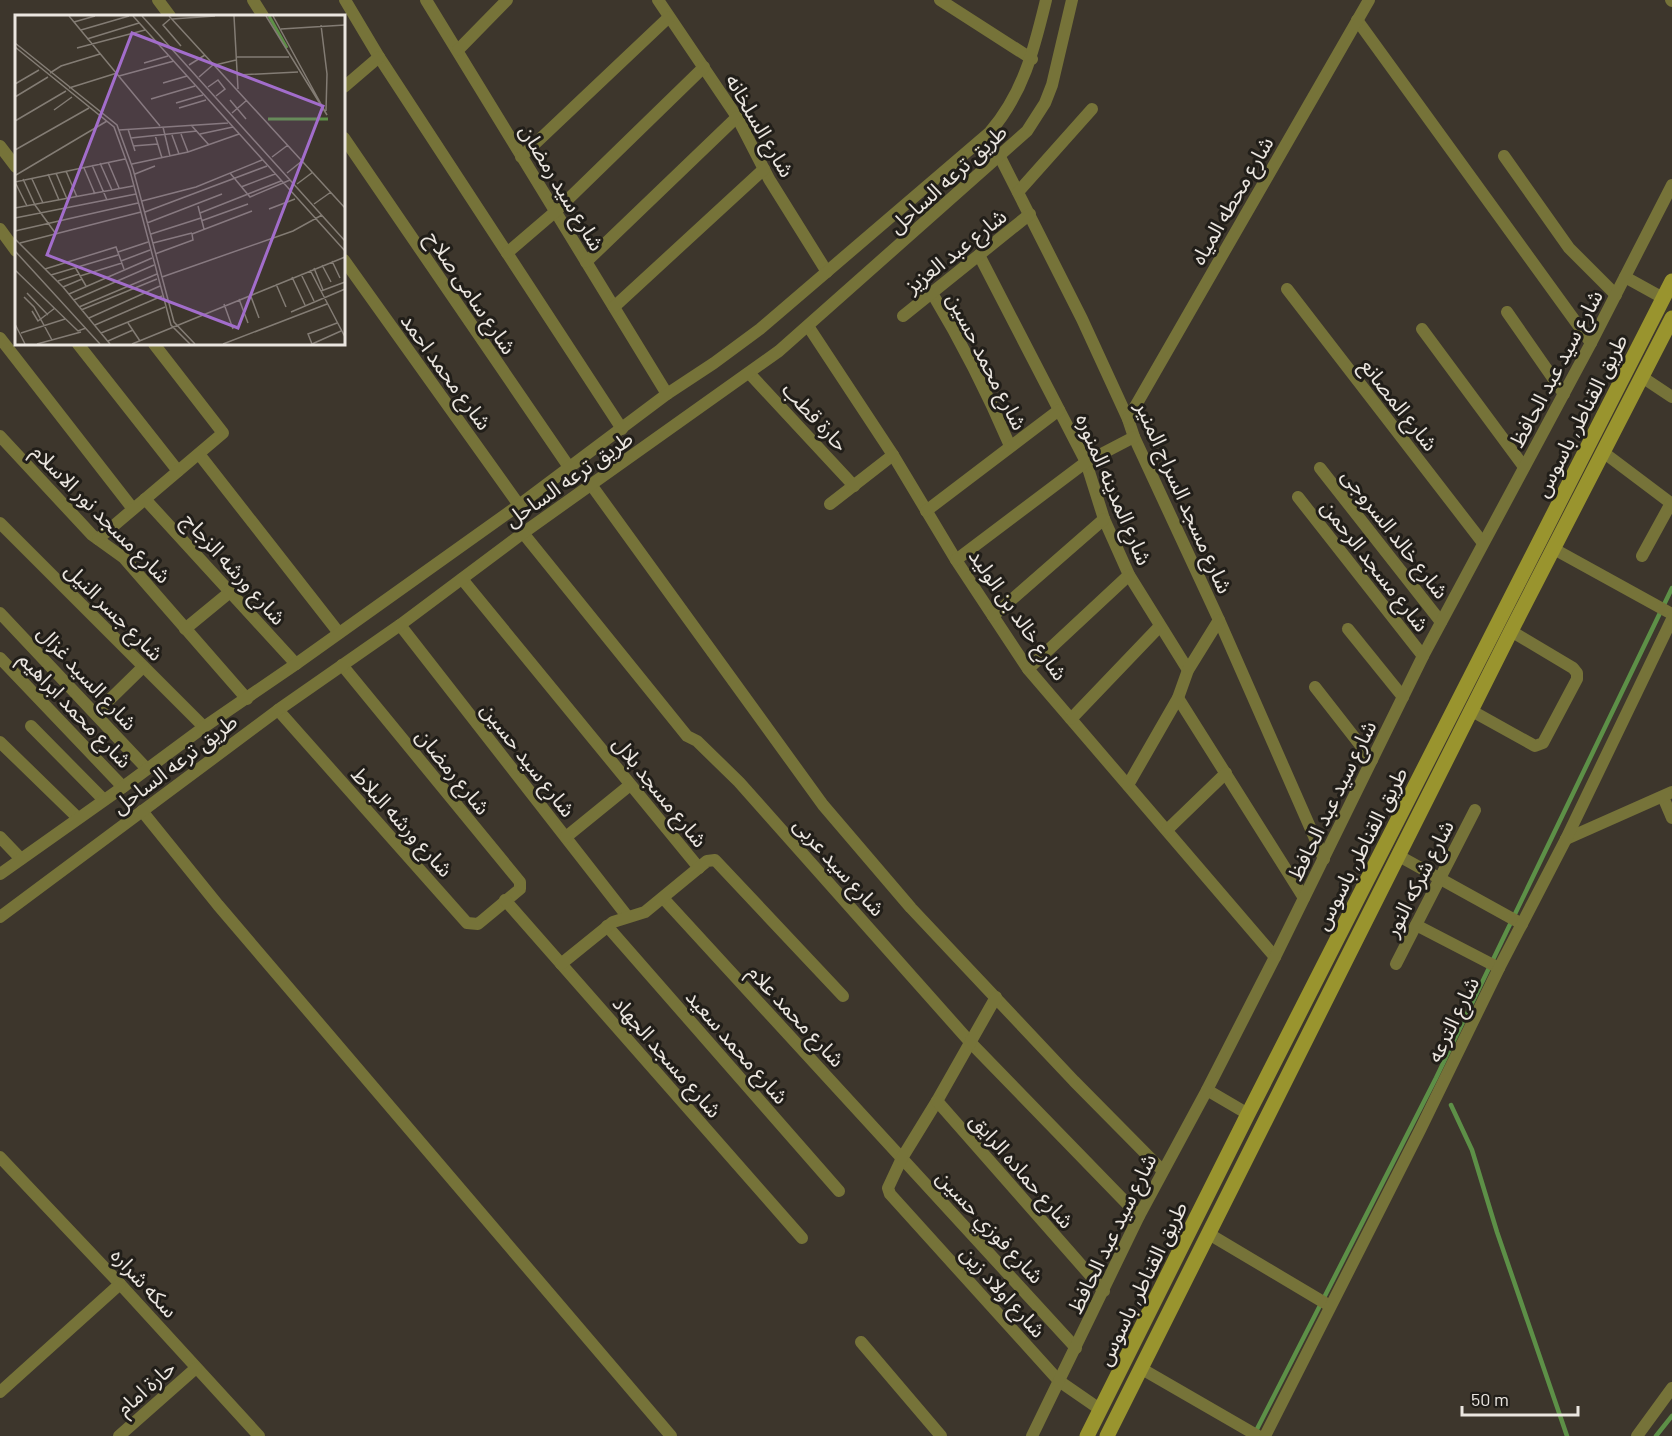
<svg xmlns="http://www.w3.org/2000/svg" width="1672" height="1436" font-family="Barlow,'Noto Sans Arabic',sans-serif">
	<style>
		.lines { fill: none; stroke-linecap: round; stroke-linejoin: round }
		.stream { stroke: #5d9047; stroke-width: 4.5 }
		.street { stroke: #767339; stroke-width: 12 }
		.secondary { stroke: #99942e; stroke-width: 15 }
		.labels { text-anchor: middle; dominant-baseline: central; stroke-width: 6; stroke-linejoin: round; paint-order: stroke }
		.street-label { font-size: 21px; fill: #ebe6e0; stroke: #211e19 }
		.inset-river { fill: none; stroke: #5d9047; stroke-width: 3 }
		.inset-road { fill: none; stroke: #837c74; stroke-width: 1.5 }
		.view { fill: #a26dcb; fill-opacity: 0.15; stroke: #a26dcb; stroke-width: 3 }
		.inset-edge { fill: none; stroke: #ebe6e0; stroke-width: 3 }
	</style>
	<rect width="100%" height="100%" fill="#3d362c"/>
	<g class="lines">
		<g class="stream">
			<path d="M1451 1105 1472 1150 1497 1232 1567 1436"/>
			<path d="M1255 1433 1436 1078 1672 588"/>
			<path d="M1656 1436 1672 1416"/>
		</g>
		<g class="street">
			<path d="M158 0 170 16"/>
			<path d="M253 0 263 16"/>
			<path d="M345 0 379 57 622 429"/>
			<path d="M426 0 667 394"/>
			<path d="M658 0 737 117 769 179 827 272"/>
			<path d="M940 0 1032 59"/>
			<path d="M1671 0 1672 1"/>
			<path d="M1357 20 1591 343"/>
			<path d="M458 50 507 0"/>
			<path d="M344 87 379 57"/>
			<path d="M344 138 569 467"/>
			<path d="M0 146 16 167"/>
			<path d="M1504 156 1569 248 1616 295"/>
			<path d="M521 157 669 17"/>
			<path d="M1000 157 1082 319 1128 419 1134 437 1219 620 1324 859"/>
			<path d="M1018 192 1092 109"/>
			<path d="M0 229 16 251"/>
			<path d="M507 253 556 211 704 67"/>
			<path d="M979 255 1086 462 1104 519 1129 575 1188 670"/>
			<path d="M344 260 519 505"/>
			<path d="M586 262 737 117"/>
			<path d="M1625 277 1663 298"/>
			<path d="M1287 289 1483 543"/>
			<path d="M932 293C962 343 987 392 1010 446"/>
			<path d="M614 307 764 169"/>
			<path d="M1507 312 1564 394"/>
			<path d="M903 316 1030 214"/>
			<path d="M808 326 893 455 956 560 1028 669 1275 957"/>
			<path d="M1422 329 1524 467"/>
			<path d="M0 338 133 509"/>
			<path d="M78 344 178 471"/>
			<path d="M749 373 854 486"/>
			<path d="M1642 377 1672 397"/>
			<path d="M1128 419 1369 0"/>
			<path d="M0 436 92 535 124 558 247 699"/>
			<path d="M1603 452 1672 504"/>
			<path d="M199 454 339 633"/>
			<path d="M1320 468 1441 622"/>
			<path d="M592 486 823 805 911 908 1074 1081 1162 1170"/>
			<path d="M1298 497 1423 656"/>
			<path d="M145 499 296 664"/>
			<path d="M830 504 893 455"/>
			<path d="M926 511 1059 410"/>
			<path d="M0 523 204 727"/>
			<path d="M523 533 687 736 697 741 739 782 970 1042 1139 1216"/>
			<path d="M98 539 223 433 154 344"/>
			<path d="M1554 549 1672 614"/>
			<path d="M1642 556 1671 503"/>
			<path d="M956 560 1086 462 1134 437"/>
			<path d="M462 579 699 868"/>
			<path d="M0 613 147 769"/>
			<path d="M993 616 1104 519"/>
			<path d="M400 625 627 916"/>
			<path d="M185 629 230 592"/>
			<path d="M1348 629 1403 697"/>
			<path d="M0 658 123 787"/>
			<path d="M1028 669 1129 575"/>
			<path d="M1315 687 1372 760"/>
			<path d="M1178 698 1304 898"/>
			<path d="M278 710 467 923 478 924 520 889V882L342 665"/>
			<path d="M1472 711 1535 746 1543 743 1577 679V673L1573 668 1511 631"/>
			<path d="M96 713 143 667"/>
			<path d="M1071 719 1160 626"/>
			<path d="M31 726 104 800"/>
			<path d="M0 742 78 818"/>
			<path d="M1128 785 1178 698 1188 670 1219 620"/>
			<path d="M1663 797 1672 818"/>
			<path d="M142 811 218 905 671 1436"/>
			<path d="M1167 830 1226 773"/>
			<path d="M0 837 21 859"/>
			<path d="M566 837 630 785"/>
			<path d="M1566 839 1672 792"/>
			<path d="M1399 856 1522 924"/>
			<path d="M0 874 123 787 204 727 296 664 519 505 667 394 714 363 760 329 990 132C1024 92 1034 49 1046 0"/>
			<path d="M663 898 1076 1348"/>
			<path d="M505 900 802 1238"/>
			<path d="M0 917 278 710 400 625 523 533 779 351 1027 131 1045 103 1052 85 1072 0"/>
			<path d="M1416 925 1499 968"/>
			<path d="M607 926 839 1191"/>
			<path d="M561 964 613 922 645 912 707 861 715 860 843 996"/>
			<path d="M1396 964 1475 810"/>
			<path d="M996 997 937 1101 902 1158 888 1188 890 1194 1059 1381 1101 1410"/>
			<path d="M1207 1090 1248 1114"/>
			<path d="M937 1101 1104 1291"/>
			<path d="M0 1157 120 1284 259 1436"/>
			<path d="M1209 1234 1330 1306"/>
			<path d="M861 1342 941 1436"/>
			<path d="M1142 1369 1258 1436"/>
			<path d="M0 1392 120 1284"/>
			<path d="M119 1436 196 1368"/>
			<path d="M1032 1436 1139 1216 1207 1090 1275 957 1423 656 1591 343 1672 185"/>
			<path d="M1265 1436 1420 1130 1499 968 1566 839 1672 619"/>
			<path d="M1637 1436 1672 1388"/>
		</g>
		<g class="secondary">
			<path d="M1087 1436 1248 1114 1672 281"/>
			<path d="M1107 1436 1511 631 1672 318"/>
		</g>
	</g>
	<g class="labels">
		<g class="street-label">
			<text transform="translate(761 125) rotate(60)">شارع السلخانه</text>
			<text transform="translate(947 178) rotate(-42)">طريق ترعه الساحل</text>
			<text transform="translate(563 187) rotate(59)">شارع سيد رمضان</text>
			<text transform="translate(1231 200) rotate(-60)">شارع محطه المياه</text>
			<text transform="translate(955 250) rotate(-38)">شارع عبد العزيز</text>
			<text transform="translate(472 292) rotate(56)">شارع سامى صلاح</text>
			<text transform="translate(988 361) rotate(63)">شارع محمد حسين</text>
			<text transform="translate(1555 368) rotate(-62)">شارع سيد عبد الحافظ</text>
			<text transform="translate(447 371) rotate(54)">شارع محمد احمد</text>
			<text transform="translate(1400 404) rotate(52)">شارع المصانع</text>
			<text transform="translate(1580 415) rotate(-63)">طريق القناطر, باسوس</text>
			<text transform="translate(816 416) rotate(47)">حارة قطب</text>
			<text transform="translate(568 478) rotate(-35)">طريق ترعه الساحل</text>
			<text transform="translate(1115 489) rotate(67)">شارع المدينه المنوره</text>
			<text transform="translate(1185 497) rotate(66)">شارع مسجد السراج المنير</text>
			<text transform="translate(102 513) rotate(45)">شارع مسجد نور الاسلام</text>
			<text transform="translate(1396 533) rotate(52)">شارع خالد السروجى</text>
			<text transform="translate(1376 565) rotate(52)">شارع مسجد الرحمن</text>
			<text transform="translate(235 568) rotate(48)">شارع ورشه الزجاج</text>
			<text transform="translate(115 611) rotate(45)">شارع جسر النيل</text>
			<text transform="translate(1019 614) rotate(55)">شارع خالد بن الوليد</text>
			<text transform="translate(88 677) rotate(47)">شارع السيد غزال</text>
			<text transform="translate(76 709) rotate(46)">شارع محمد ابراهيم</text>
			<text transform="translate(529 759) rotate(52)">شارع سيد حسين</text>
			<text transform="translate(174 763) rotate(-37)">طريق ترعه الساحل</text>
			<text transform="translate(454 771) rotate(51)">شارع رمضان</text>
			<text transform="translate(661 791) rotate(51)">شارع مسجد بلال</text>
			<text transform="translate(1331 800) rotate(-64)">شارع سيد عبد الحافظ</text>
			<text transform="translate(403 821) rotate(48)">شارع ورشه البلاط</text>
			<text transform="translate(1360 848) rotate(-63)">طريق القناطر, باسوس</text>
			<text transform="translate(840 866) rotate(48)">شارع سيد عربى</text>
			<text transform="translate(1418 878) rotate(-63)">شارع شركه النور</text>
			<text transform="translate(797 1015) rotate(47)">شارع محمد علام</text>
			<text transform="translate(1452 1019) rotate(-64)">شارع الترعه</text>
			<text transform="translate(738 1046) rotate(49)">شارع محمد سعيد</text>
			<text transform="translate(668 1056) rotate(49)">شارع مسجد الجهاد</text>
			<text transform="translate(1023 1170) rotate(49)">شارع حماده الرايق</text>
			<text transform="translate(991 1226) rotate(47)">شارع فوزي حسين</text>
			<text transform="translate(1111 1233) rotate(-64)">شارع سيد عبد الحافظ</text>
			<text transform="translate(145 1282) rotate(47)">سكه شراره</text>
			<text transform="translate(1141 1283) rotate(-64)">طريق القناطر, باسوس</text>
			<text transform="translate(1004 1291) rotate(48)">شارع اولاد زين</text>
			<text transform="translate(145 1387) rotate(-42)">حارة امام</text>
		</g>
	</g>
	<g transform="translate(15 15)">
		<rect width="330" height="330" fill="#3d362c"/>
		<path class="inset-river" d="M254 1 272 33M253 104H313"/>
		<path class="inset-road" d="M54 1 145 111M118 1 330 236M127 1 330 226M154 1 330 193M219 1 223 74M251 1 312 100 258 1M155 4 148 10 166 31M157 4 200 1M59 7 80 1M306 10 312 59 311 96M266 14 330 10M66 15 114 1M72 24 124 8M0 28 102 110 118 154 159 307 180 329M0 32 99 112 115 156 156 310 175 329M62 33 130 15M222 42H274M129 48 153 41M174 50 190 40M200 50 221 45M35 58 46 51 85 39M223 60 283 57M104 61 159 46M184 62 199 49M148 68 172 61M0 69 24 55M193 72 203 65 210 74 201 81M54 73 102 58M0 82 33 62M136 84 180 71M215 85 231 104M161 88 188 80M164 93 191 85M39 95 57 82M217 98 232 85M0 106 51 76M176 110 194 130M148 112 155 141M113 114 120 136M104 115 213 108M166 119 173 137M185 119 218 112M140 120 147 143M157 120 164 139M116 123 182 116M118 131 143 129M0 135 74 93M257 142 273 130M93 147 104 173M85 148 97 175M117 149 173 137 224 119M77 150 92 185M69 153 80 179M51 156 62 182M41 158 52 184M215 158 235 182 275 165M272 158 287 146M33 159 44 185M120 159 140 151M1 160 92 106M8 164 20 190 41 219M17 164 28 188M0 167 110 144M0 167 12 191M282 169 298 157M226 172 260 159M127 186 181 172 247 145M299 189 316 177M183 191 189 214M0 193 118 171M254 194 280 184M130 197 252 151M185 198 266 166M0 203 121 179M186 206 233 189M132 208 207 179M0 216 123 188M136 219 186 203M177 219 237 196M0 224 48 272 95 329M5 228 126 197M138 228 177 218M0 236 85 329M103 237 133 227M140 239 178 225 177 219M106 246 135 235M317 246 325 263M307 250 316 267M60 252 71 271M299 253 308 275M30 254 101 232 109 254M0 255 63 316 71 313M295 255 330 322M286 259 299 286M36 260 103 240M65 261 107 248M147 262 278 216 307 200M277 262 290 290M43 266 64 259M261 269 271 292M48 272 67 264M306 276 330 267M12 278 33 300M54 279 137 243M235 279 244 303M9 282 19 292 37 325M224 284 233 308M59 285 139 250M209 289 218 314M64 292 142 259M66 295 142 264M17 296 23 306 40 293M276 297 330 274M74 303 145 271M113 308 125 326M0 309 10 329M80 310 147 281M6 318 50 304M86 318 150 292M93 326 118 315M22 329 66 317M117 329 330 242M208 329 312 289M297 329 293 319 322 308M297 329 326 316"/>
		<path class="view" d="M117 18 308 91 223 313 32 240Z"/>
		<rect width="330" height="330" class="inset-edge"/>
	</g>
	<path d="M1462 1406v9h116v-9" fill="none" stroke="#ebe6e0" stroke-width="3"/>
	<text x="1471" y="1406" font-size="18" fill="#ebe6e0" stroke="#211e19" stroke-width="4.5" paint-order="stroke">50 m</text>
</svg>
